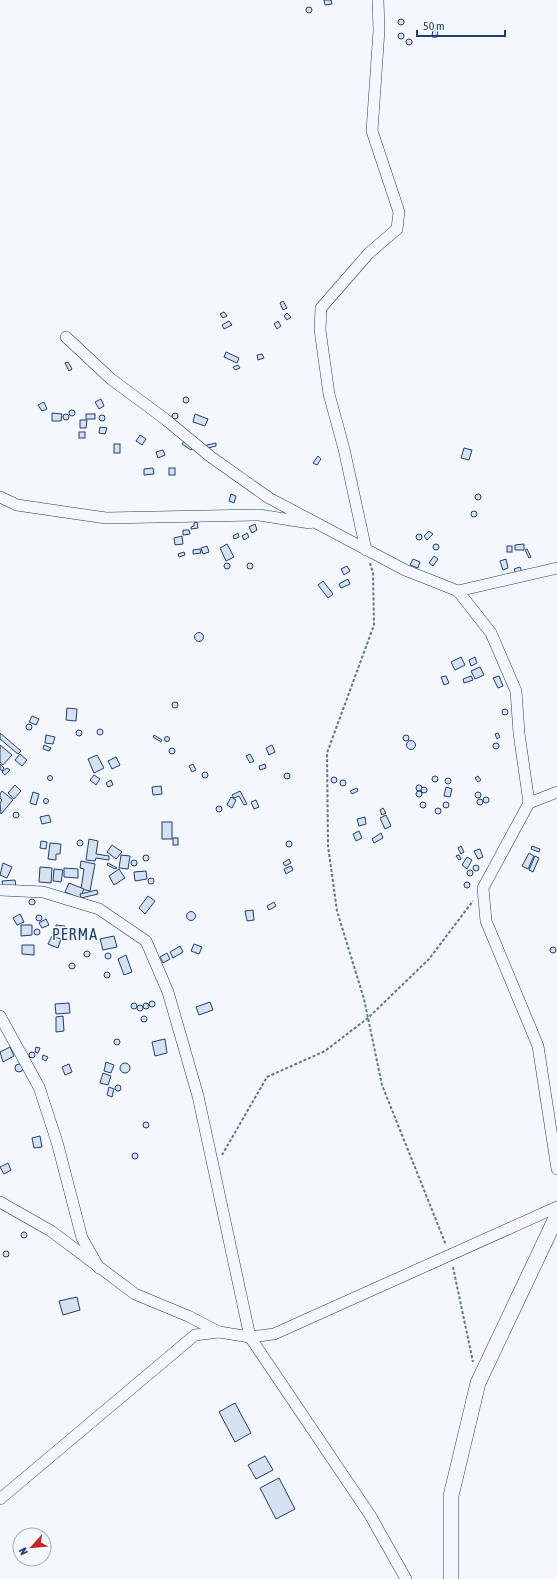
<svg xmlns="http://www.w3.org/2000/svg" width="557" height="1579" font-family="'Asap Condensed',sans-serif">
	<style>
		.building { fill: #d5e0f0; stroke: #1d3f73 }
		.lines { fill: none; stroke-linecap: round; stroke-linejoin: round }
		.street-casing { stroke: #1d3f73; stroke-width: 12 }
		.secondary-casing { stroke: #1d3f73; stroke-width: 16 }
		.path { stroke: #5e769c; stroke-width: 2; stroke-dasharray: 3 2; stroke-linecap: butt }
		.street { stroke: #f4f7fb; stroke-width: 11 }
		.secondary { stroke: #f4f7fb; stroke-width: 15 }
		.labels { text-anchor: middle; dominant-baseline: central; stroke-width: 3; stroke-linejoin: round; paint-order: stroke }
		.quarter-label { font-size: 16px; letter-spacing: 1px; fill: #1d3f73; stroke: #f4f7fb }
	</style>
	<rect width="100%" height="100%" fill="#f4f7fb"/>
	<g class="building">
		<path d="M324 0H331L332 4 325 5Z"/>
		<circle cx="309" cy="10" r="3"/>
		<circle cx="401" cy="22" r="3"/>
		<path d="M425 21 428 22 427 27 424 26Z"/>
		<path d="M433 28 438 29 437 37H432Z"/>
		<circle cx="401" cy="36" r="3"/>
		<circle cx="409" cy="42" r="3"/>
		<path d="M283 301 287 308 283 310 280 303Z"/>
		<path d="M224 312 227 316 223 318 220 314Z"/>
		<path d="M287 313 291 317 287 320 284 316Z"/>
		<path d="M229 321 232 325 224 329 222 325Z"/>
		<path d="M278 321 281 326 277 329 274 324Z"/>
		<path d="M226 352 239 358 237 363 224 357Z"/>
		<path d="M262 354 264 358 258 360 257 355Z"/>
		<path d="M68 362 72 369 69 371 65 363Z"/>
		<path d="M238 365 240 368 235 370 233 367Z"/>
		<circle cx="186" cy="400" r="3"/>
		<path d="M101 399 104 406 99 409 95 402Z"/>
		<path d="M44 402 47 409 42 411 38 405Z"/>
		<circle cx="72" cy="413" r="3"/>
		<path d="M52 413 62 414 61 421H52Z"/>
		<circle cx="175" cy="416" r="3"/>
		<rect x="86" y="414" width="9" height="5"/>
		<path d="M195 414 208 419 205 426 193 422Z"/>
		<circle cx="66" cy="417" r="3"/>
		<circle cx="102" cy="418" r="3"/>
		<path d="M80 420H87L86 428H80Z"/>
		<path d="M100 427 107 428 105 434 99 433Z"/>
		<rect x="79" y="432" width="6" height="6"/>
		<path d="M140 435 146 439 142 445 136 441Z"/>
		<path d="M184 441 193 447 191 450 182 444Z"/>
		<path d="M216 443V446L204 449 203 446Z"/>
		<rect x="114" y="444" width="6" height="9"/>
		<path d="M464 448 472 450 469 460 461 458Z"/>
		<path d="M163 450 165 455 158 458 156 452Z"/>
		<path d="M318 456 321 459 317 465 313 463Z"/>
		<path d="M153 468 154 474 144 475V469Z"/>
		<rect x="169" y="468" width="6" height="7"/>
		<path d="M231 494 236 496 234 503 229 501Z"/>
		<circle cx="478" cy="497" r="3"/>
		<circle cx="474" cy="514" r="3"/>
		<path d="M197 522 198 528 191 529V527L194 526V523Z"/>
		<path d="M255 524 257 530 252 533 249 527Z"/>
		<path d="M183 530H189L190 534 183 535Z"/>
		<path d="M429 531 433 534 427 540 424 536Z"/>
		<path d="M238 533 239 537 234 539 233 536Z"/>
		<path d="M247 533 249 537 244 540 242 536Z"/>
		<circle cx="419" cy="537" r="3"/>
		<path d="M182 536 183 544 175 545 174 538Z"/>
		<path d="M227 544 234 557 226 561 220 548Z"/>
		<path d="M524 544V550H515V545Z"/>
		<circle cx="436" cy="547" r="3"/>
		<path d="M207 546 209 552 203 554 201 548Z"/>
		<rect x="507" y="546" width="5" height="6"/>
		<path d="M200 549 201 553 193 554V550Z"/>
		<path d="M527 549 531 557 529 558 525 550Z"/>
		<path d="M184 552 185 555 179 557 178 554Z"/>
		<path d="M434 556 438 559 433 566 429 563Z"/>
		<path d="M413 559 420 562 418 568 410 565Z"/>
		<path d="M506 559 508 568 503 570 500 561Z"/>
		<circle cx="227" cy="566" r="3"/>
		<circle cx="250" cy="566" r="3"/>
		<path d="M347 566 350 571 344 575 341 569Z"/>
		<path d="M520 567 522 572 516 574 514 569Z"/>
		<path d="M348 579 350 584 341 588 339 584Z"/>
		<path d="M323 581 333 594 328 598 318 585Z"/>
		<circle cx="199" cy="637" r="4.5"/>
		<path d="M461 657 465 665 455 670 451 662Z"/>
		<path d="M475 657 477 663 471 666 469 660Z"/>
		<path d="M480 667 484 675 475 679 471 671Z"/>
		<path d="M446 676 449 683 444 685 441 677Z"/>
		<path d="M471 676 473 680 464 683 463 679Z"/>
		<path d="M499 676 503 686 498 688 493 678Z"/>
		<circle cx="175" cy="705" r="3"/>
		<path d="M67 708 77 709 76 721 66 720Z"/>
		<circle cx="505" cy="712" r="3"/>
		<path d="M32 716 39 719 36 725 29 722Z"/>
		<circle cx="29" cy="727" r="3"/>
		<circle cx="100" cy="732" r="3"/>
		<circle cx="79" cy="733" r="3"/>
		<path d="M0 733 21 751 18 754 0 739Z"/>
		<path d="M498 733 500 737 497 739 495 734Z"/>
		<path d="M46 735 55 737 53 744 45 743Z"/>
		<path d="M154 735 162 740 161 742 153 737Z"/>
		<circle cx="406" cy="738" r="3"/>
		<circle cx="167" cy="739" r="2.5"/>
		<circle cx="411" cy="745" r="4.5"/>
		<circle cx="496" cy="746" r="3"/>
		<path d="M0 745 12 755 3 765 0 762Z"/>
		<path d="M44 745 51 748 49 751 43 749Z"/>
		<path d="M272 745 275 752 269 755 266 748Z"/>
		<circle cx="172" cy="751" r="3"/>
		<path d="M20 754 27 760 22 766 15 760Z"/>
		<path d="M250 754 254 761 250 763 246 756Z"/>
		<path d="M97 755 104 768 94 773 88 759Z"/>
		<path d="M116 757 120 765 112 769 108 761Z"/>
		<path d="M0 764 4 768 2 771 0 769Z"/>
		<path d="M193 764 196 770 192 772 189 766Z"/>
		<path d="M265 764 266 768 260 770 259 766Z"/>
		<path d="M7 768 10 770 5 775 2 772Z"/>
		<circle cx="205" cy="775" r="3"/>
		<circle cx="287" cy="776" r="3"/>
		<path d="M94 775 100 779 96 785 90 780Z"/>
		<circle cx="50" cy="778" r="2.5"/>
		<path d="M478 776 481 780 478 782 475 778Z"/>
		<circle cx="435" cy="779" r="3"/>
		<circle cx="334" cy="780" r="3"/>
		<circle cx="448" cy="781" r="3"/>
		<path d="M111 780 113 785 108 787 106 783Z"/>
		<circle cx="343" cy="783" r="3"/>
		<path d="M15 785 21 791 14 799 8 793Z"/>
		<circle cx="419" cy="788" r="3"/>
		<path d="M161 786 162 794 153 795 152 787Z"/>
		<path d="M446 787 452 789 450 797 444 796Z"/>
		<circle cx="424" cy="790" r="3"/>
		<path d="M357 788 358 791 352 794 350 791Z"/>
		<path d="M2 791 13 800 1 814 0 803 2 800 0 798V794Z"/>
		<path d="M240 791 247 804 244 805 239 796 234 798 232 795Z"/>
		<circle cx="419" cy="794" r="3"/>
		<path d="M33 792 39 794 36 805 30 803Z"/>
		<circle cx="478" cy="795" r="3"/>
		<path d="M231 797 236 800 232 808 227 805Z"/>
		<circle cx="486" cy="800" r="3"/>
		<circle cx="46" cy="801" r="2.5"/>
		<circle cx="480" cy="802" r="3"/>
		<path d="M256 800 259 807 254 809 251 802Z"/>
		<circle cx="423" cy="805" r="3"/>
		<circle cx="446" cy="805" r="3"/>
		<circle cx="219" cy="809" r="3"/>
		<path d="M383 808 386 813 382 815 380 810Z"/>
		<circle cx="438" cy="811" r="3"/>
		<circle cx="16" cy="815" r="3"/>
		<path d="M49 815 51 822 42 824 40 817Z"/>
		<path d="M386 815 391 826 385 829 380 818Z"/>
		<path d="M365 817 366 824 359 826 357 819Z"/>
		<rect x="162" y="822" width="10" height="17"/>
		<path d="M359 831 362 838 356 841 353 834Z"/>
		<path d="M381 833 383 838 374 843 372 839Z"/>
		<rect x="173" y="838" width="5" height="7"/>
		<path d="M89 839 98 841 96 854 109 856V860L96 858 95 861 86 860Z"/>
		<circle cx="80" cy="843" r="3"/>
		<path d="M41 841 47 842 46 849 40 848Z"/>
		<circle cx="289" cy="844" r="3"/>
		<path d="M50 843 61 844 60 854H56V860L48 859Z"/>
		<path d="M112 845 122 852 116 859 107 852Z"/>
		<path d="M461 846 464 852 461 854 458 848Z"/>
		<path d="M532 846 540 849 539 852 531 849Z"/>
		<path d="M480 849 483 857 478 859 474 851Z"/>
		<path d="M529 853 534 856 528 869 522 866Z"/>
		<path d="M121 855 130 856 128 869 119 868Z"/>
		<path d="M459 855 461 859 459 860 456 856Z"/>
		<circle cx="146" cy="858" r="3"/>
		<path d="M535 856 539 858 533 872 529 870Z"/>
		<path d="M467 857 472 860 467 869 462 865Z"/>
		<path d="M289 859 291 863 285 866 283 863Z"/>
		<circle cx="134" cy="863" r="3"/>
		<path d="M81 861 95 864 90 891 81 889 84 869 80 868Z"/>
		<path d="M3 863 12 867 7 878 0 875Z"/>
		<path d="M108 863 117 868 115 869 107 865Z"/>
		<circle cx="476" cy="868" r="3"/>
		<path d="M291 866 293 870 286 874 284 869Z"/>
		<path d="M40 867 52 868 51 883 39 882Z"/>
		<path d="M64 868 78 869V878L64 877Z"/>
		<path d="M54 869 63 870 61 882 53 881Z"/>
		<path d="M119 869 125 878 114 885 109 876Z"/>
		<circle cx="470" cy="873" r="3"/>
		<path d="M146 871 147 879 135 881 134 872Z"/>
		<circle cx="151" cy="881" r="3"/>
		<path d="M15 880 16 887 3 888 2 881Z"/>
		<circle cx="467" cy="885" r="3"/>
		<path d="M69 883 84 889 80 898 65 892Z"/>
		<path d="M97 890 98 894 81 898 80 894Z"/>
		<path d="M148 896 155 901 145 914 139 908Z"/>
		<circle cx="32" cy="902" r="3"/>
		<path d="M274 902 276 906 269 910 267 906Z"/>
		<path d="M253 910 254 920 247 921 245 911Z"/>
		<circle cx="191" cy="916" r="4.5"/>
		<path d="M20 914 24 922 17 925 13 918Z"/>
		<circle cx="39" cy="918" r="3"/>
		<path d="M46 919 49 925 42 928 39 923Z"/>
		<path d="M21 925H32V935L21 936Z"/>
		<path d="M56 925 65 926V934H56Z"/>
		<circle cx="37" cy="932" r="3"/>
		<path d="M52 936 61 939 58 948 48 944Z"/>
		<path d="M114 936 117 947 103 950 100 939Z"/>
		<path d="M194 944 202 947 199 954 191 951Z"/>
		<path d="M22 945H34V955L22 954Z"/>
		<path d="M180 946 183 952 173 958 170 952Z"/>
		<circle cx="553" cy="950" r="3"/>
		<circle cx="87" cy="954" r="3"/>
		<path d="M167 953 170 959 163 963 160 957Z"/>
		<circle cx="108" cy="956" r="3"/>
		<path d="M126 955 132 972 124 975 118 959Z"/>
		<circle cx="72" cy="966" r="3"/>
		<circle cx="107" cy="975" r="3"/>
		<circle cx="152" cy="1004" r="3"/>
		<path d="M210 1002 213 1010 199 1015 196 1007Z"/>
		<path d="M69 1003 70 1013 56 1014 55 1004Z"/>
		<circle cx="134" cy="1006" r="3"/>
		<circle cx="146" cy="1006" r="3"/>
		<circle cx="140" cy="1008" r="3"/>
		<path d="M63 1016 64 1031 56 1032V1017Z"/>
		<circle cx="144" cy="1019" r="3"/>
		<path d="M165 1039 167 1053 155 1056 152 1042Z"/>
		<circle cx="117" cy="1042" r="3"/>
		<path d="M10 1047 14 1056 3 1062 0 1052Z"/>
		<path d="M36 1047 40 1048 38 1053 35 1052Z"/>
		<circle cx="32" cy="1055" r="3"/>
		<path d="M43 1055 48 1057 46 1061 42 1059Z"/>
		<path d="M106 1062 114 1065 111 1073 104 1071Z"/>
		<circle cx="125" cy="1068" r="5"/>
		<path d="M69 1064 72 1072 65 1075 62 1067Z"/>
		<circle cx="19" cy="1068" r="4"/>
		<path d="M103 1073 111 1076 108 1085 100 1083Z"/>
		<circle cx="118" cy="1088" r="3"/>
		<path d="M109 1087 114 1089 112 1097 107 1095Z"/>
		<circle cx="146" cy="1125" r="3"/>
		<path d="M40 1136 42 1147 34 1148 32 1138Z"/>
		<circle cx="135" cy="1156" r="3"/>
		<path d="M8 1163 11 1170 4 1174 0 1167Z"/>
		<circle cx="24" cy="1235" r="3"/>
		<circle cx="6" cy="1254" r="3"/>
		<path d="M77 1297 80 1310 63 1315 59 1301Z"/>
		<path d="M235 1403 251 1433 235 1442 219 1412Z"/>
		<path d="M265 1456 273 1470 256 1479 248 1465Z"/>
		<path d="M279 1478 295 1509 276 1519 260 1488Z"/>
	</g>
	<g class="lines">
		<defs>
			<g id="street">
				<path d="M66 337 111 379 165 419 211 457 269 498 405 570 458 591 491 633 516 691 519 733 529 803"/>
				<path d="M0 497 17 505 106 518 259 515 310 523"/>
				<path d="M366 550 344 449 329 394 320 330 321 308 369 253 397 229 399 212 372 131 379 30 378 0"/>
				<path d="M458 591 557 568"/>
				<path d="M557 792 529 803 483 888 486 921 538 1046 557 1169"/>
				<path d="M0 890 43 892 99 909 146 941 168 992 198 1096 250 1337 370 1515 406 1579"/>
				<path d="M0 1016 39 1087 57 1142 82 1238 99 1268"/>
				<path d="M0 1202 51 1231 135 1294 188 1316 219 1332"/>
				<path d="M0 1499 195 1335 219 1332 250 1337 274 1334 557 1207"/>
			</g>
			<path id="secondary" d="M451 1579V1496L478 1383 557 1216"/>
		</defs>
		<use href="#street" class="street-casing"/>
		<use href="#secondary" class="secondary-casing"/>
		<g class="path">
			<path d="M370 563 373 573 374 625 327 753 328 846 337 911 364 999 382 1085 446 1245"/>
			<path d="M222 1155 267 1077 325 1051 368 1018 429 959 473 901"/>
			<path d="M453 1267 473 1362"/>
		</g>
		<use href="#street" class="street"/>
		<use href="#secondary" class="secondary"/>
	</g>
	<g class="labels">
		<g class="quarter-label">
			<text x="75" y="934">PERMA</text>
		</g>
	</g>
	<g transform="translate(32 1547) rotate(243)"><circle r="19" fill="#f4f7fb" stroke="#9eadc5"/>
	<path d="M0-3L7 15L0 10L-7 15Z" fill="#c62828"/>
	<text y="-6" font-size="11" font-weight="bold" text-anchor="middle" fill="#1d3f73">N</text>
	</g>
	<path d="M417 30v6h88v-6" fill="none" stroke="#1d3f73" stroke-width="2"/>
	<text x="423" y="30" font-size="12" fill="#1d3f73" stroke="#f4f7fb" stroke-width="3" paint-order="stroke">50 m</text>
</svg>
